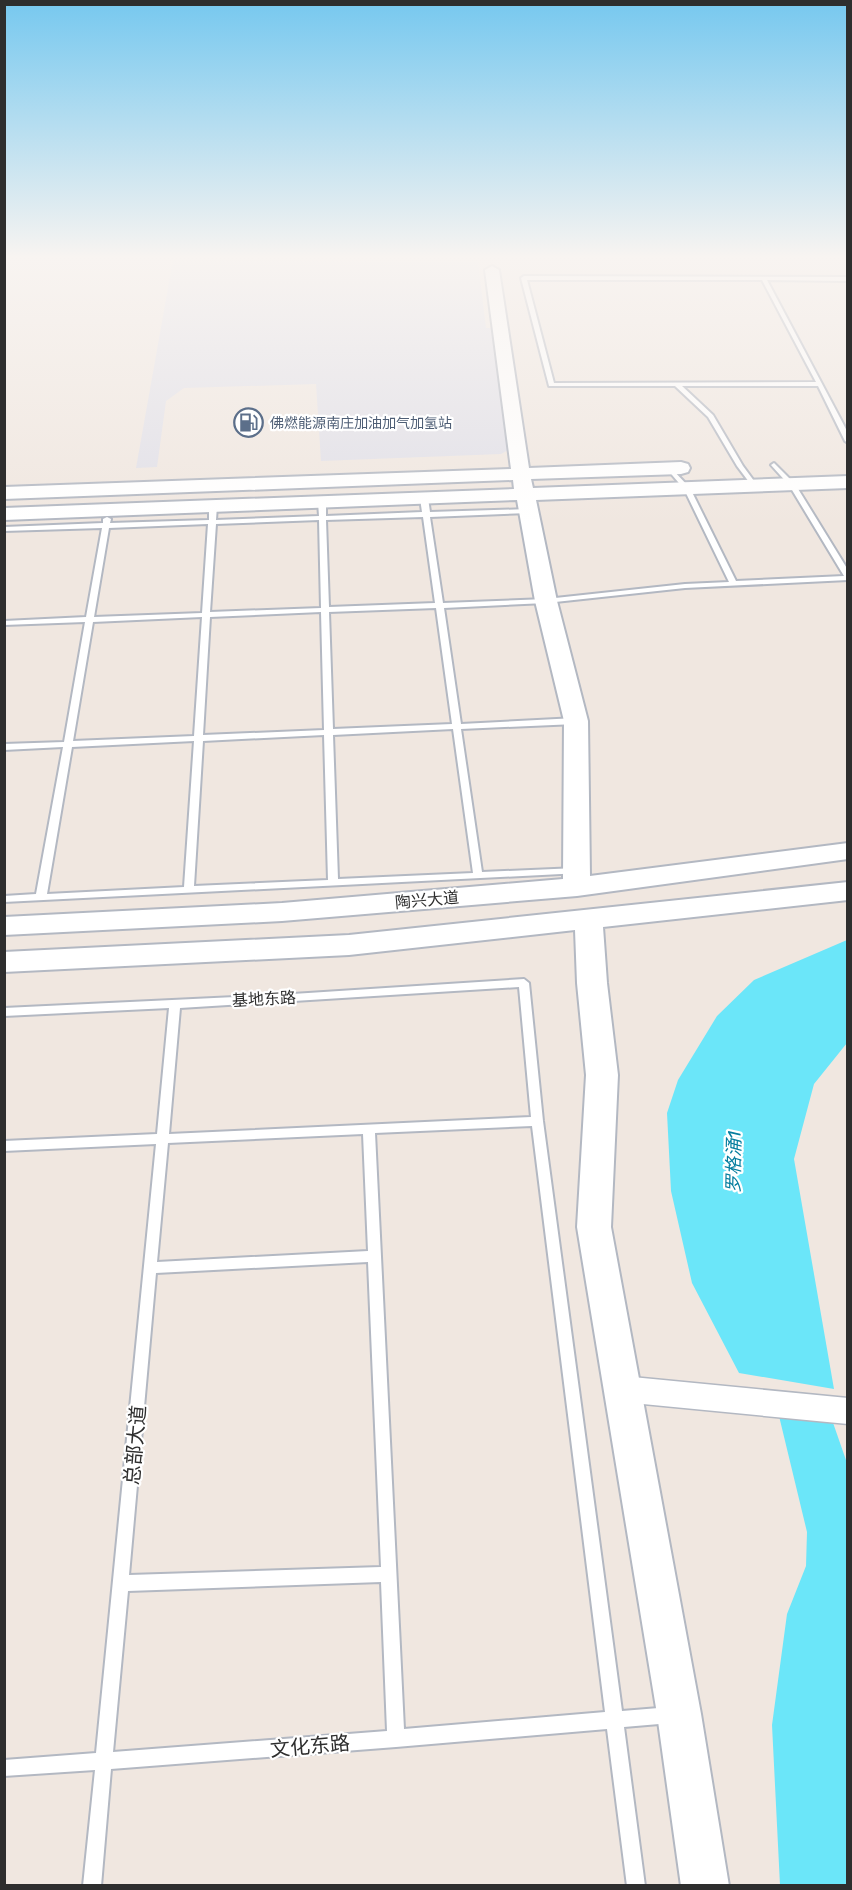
<svg xmlns="http://www.w3.org/2000/svg" width="852" height="1890" font-family="Rubik,'Noto Sans SC',sans-serif">
	<style>
		.industrial { fill: #e1e0e8 }
		.water { fill: #6be6f9 }
		.lines { fill: none; stroke-linecap: round; stroke-linejoin: round }
		.lane-casing { stroke: #b3b8c2; stroke-width: 4 }
		.street-casing { stroke: #b3b8c2; stroke-width: 3 }
		.secondary-casing { stroke: #b3b8c2; stroke-width: 4 }
		.lane { fill: #fff; fill-rule: evenodd }
		.street { fill: #fff; fill-rule: evenodd }
		.secondary { fill: #fff; fill-rule: evenodd }
		.labels { text-anchor: middle; dominant-baseline: central; stroke-width: 4.5; stroke-linejoin: round; paint-order: stroke }
		.far-service-label { font-size: 14px; fill: #4e5e75; stroke: #fff; text-anchor: start }
		.street-label { font-size: 16px; fill: #2e2e2e; stroke: #fff }
		.water-label { font-size: 18px; font-style: italic; fill: #047d9e; stroke: #fff }
		.near-street-label { font-size: 20px; fill: #2e2e2e; stroke: #fff }
	</style>
	<rect width="100%" height="100%" fill="#f0e7e0"/>
	<path class="industrial" d="M173 260 478 262 486 328H494L512 448 501 454 321 461 316 384 184 388 166 401 157 467 136 468Z"/>
	<g class="water">
		<path d="M847 940V1043L814 1084 794 1159 834 1389 739 1373 692 1283 671 1191 667 1113 678 1080 717 1016 754 980Z"/>
		<path d="M779 1416 831 1417 847 1463V1885H780L772 1725 787 1614 806 1566 807 1532Z"/>
	</g>
	<g class="lines">
		<defs>
			<g id="lane">
				<path d="M524 276 848 277V281L767 280 848 433V443L845 441 818 386H682L713 415 743 466 757 485 754 487 752 486 737 466 708 417 675 386H549L521 278ZM527 280H762L816 382 554 383Z"/>
				<path d="M774 463 795 484 848 570V580L685 588 546 603 444 608 461 724 576 718 580 721 576 724 461 729 482 872 577 868 582 871 581 873 4 902V896L36 894 63 747 4 750V744L64 742 85 622 4 625V621L86 617 102 528 4 531V527L103 523V519L107 517 111 519 110 523 209 520V506L213 504 217 506 216 520 319 516 318 502 322 500 326 502V516L422 512 420 498 424 496 428 498 430 512 529 509 533 511 529 513 430 517 443 603 546 599 685 584 729 582 684 489 667 469 670 467 690 488 736 581 844 576 789 485 771 465ZM423 517 435 603 329 607 326 520ZM319 520 321 608 210 612 216 524ZM208 524 202 613 94 617 109 528ZM436 608 452 724 333 729 329 612ZM321 612 324 730 203 735 210 617ZM202 617 194 736 73 741 93 622ZM453 729 473 873 338 879 333 735ZM324 735 328 880 194 886 203 741ZM194 741 184 887 47 894 72 747Z"/>
				<path d="M524 979 529 983 543 1121 622 1711 671 1707 677 1709 679 1715 677 1721 671 1723 624 1727 645 1886H627L607 1729 396 1747 111 1769 101 1886H83L95 1770 4 1776V1760L96 1753 156 1144 4 1151V1141L157 1134 169 1008 4 1016V1008L277 995ZM519 987 531 1117 169 1134 180 1008ZM532 1126 605 1712 404 1729 375 1133ZM363 1134 368 1251 157 1262 168 1143ZM368 1262 381 1567 129 1575 156 1273ZM381 1582 387 1731 113 1752 128 1591Z"/>
			</g>
			<path id="street" d="M622 1376 848 1398V1424L622 1402 612 1398 608 1389 612 1380Z"/>
			<g id="secondary">
				<path d="M492 266 499 270 529 468 681 462 688 464 690 468 688 472 681 474 531 479 533 488 848 476V488L536 500 557 601 588 721 590 876 848 843V859L577 896 282 921 4 935V917L282 903 563 879 564 721 535 601 517 500 4 520V508L514 489 513 480 4 499V487L511 469 485 270Z"/>
				<path d="M848 882V900L603 927 607 983 618 1075 611 1227 701 1714 729 1886H681L657 1714 577 1227 586 1075 577 983 575 930 349 955 4 972V952L349 935Z"/>
			</g>
		</defs>
		<use href="#lane" class="lane-casing"/>
		<use href="#street" class="street-casing"/>
		<use href="#secondary" class="secondary-casing"/>
		<use href="#lane" class="lane"/>
		<use href="#street" class="street"/>
		<use href="#secondary" class="secondary"/>
	</g>
	<linearGradient id="sky" x2="0" y2="1"><stop stop-color="#76c8ef"/><stop offset="0.49" stop-color="#f8f4f1"/><stop offset="1" stop-color="#f8f4f1" stop-opacity="0"/></linearGradient>
	<rect width="852" height="524" fill="url(#sky)"/>
	<defs>
		<symbol id="fuel-ring" viewBox="-11 -11 22 22"><circle r="9.5" fill="#fff" stroke="#5c6f8a" stroke-width="1.5"/><path d="M-5.5-6h7V0h2V4h1.3V-2.5L3-4.5l.8-.8L6-3V5H2.5V1h-1V6h-7ZM-4.2-4.7v3.2H.2V-4.7Z" fill="#5c6f8a"/></symbol>
	</defs>
	<g fill-rule="evenodd">
		<use href="#fuel-ring" x="232" y="406" width="33" height="33"/>
	</g>
	<g class="labels">
		<g class="far-service-label">
			<text x="270" y="423">佛燃能源南庄加油加气加氢站</text>
		</g>
		<g class="street-label">
			<text transform="translate(427 900) rotate(-5)">陶兴大道</text>
			<text transform="translate(264 999) rotate(-3)">基地东路</text>
		</g>
		<g class="water-label">
			<text transform="translate(734 1162) rotate(-89)">罗格涌1</text>
		</g>
		<g class="near-street-label">
			<text transform="translate(135 1445) rotate(-85)">总部大道</text>
			<text transform="translate(310 1746) rotate(-5)">文化东路</text>
		</g>
	</g>
	<rect width="852" height="1890" fill="none" stroke="#2e2e2e" stroke-width="12"/>
</svg>
